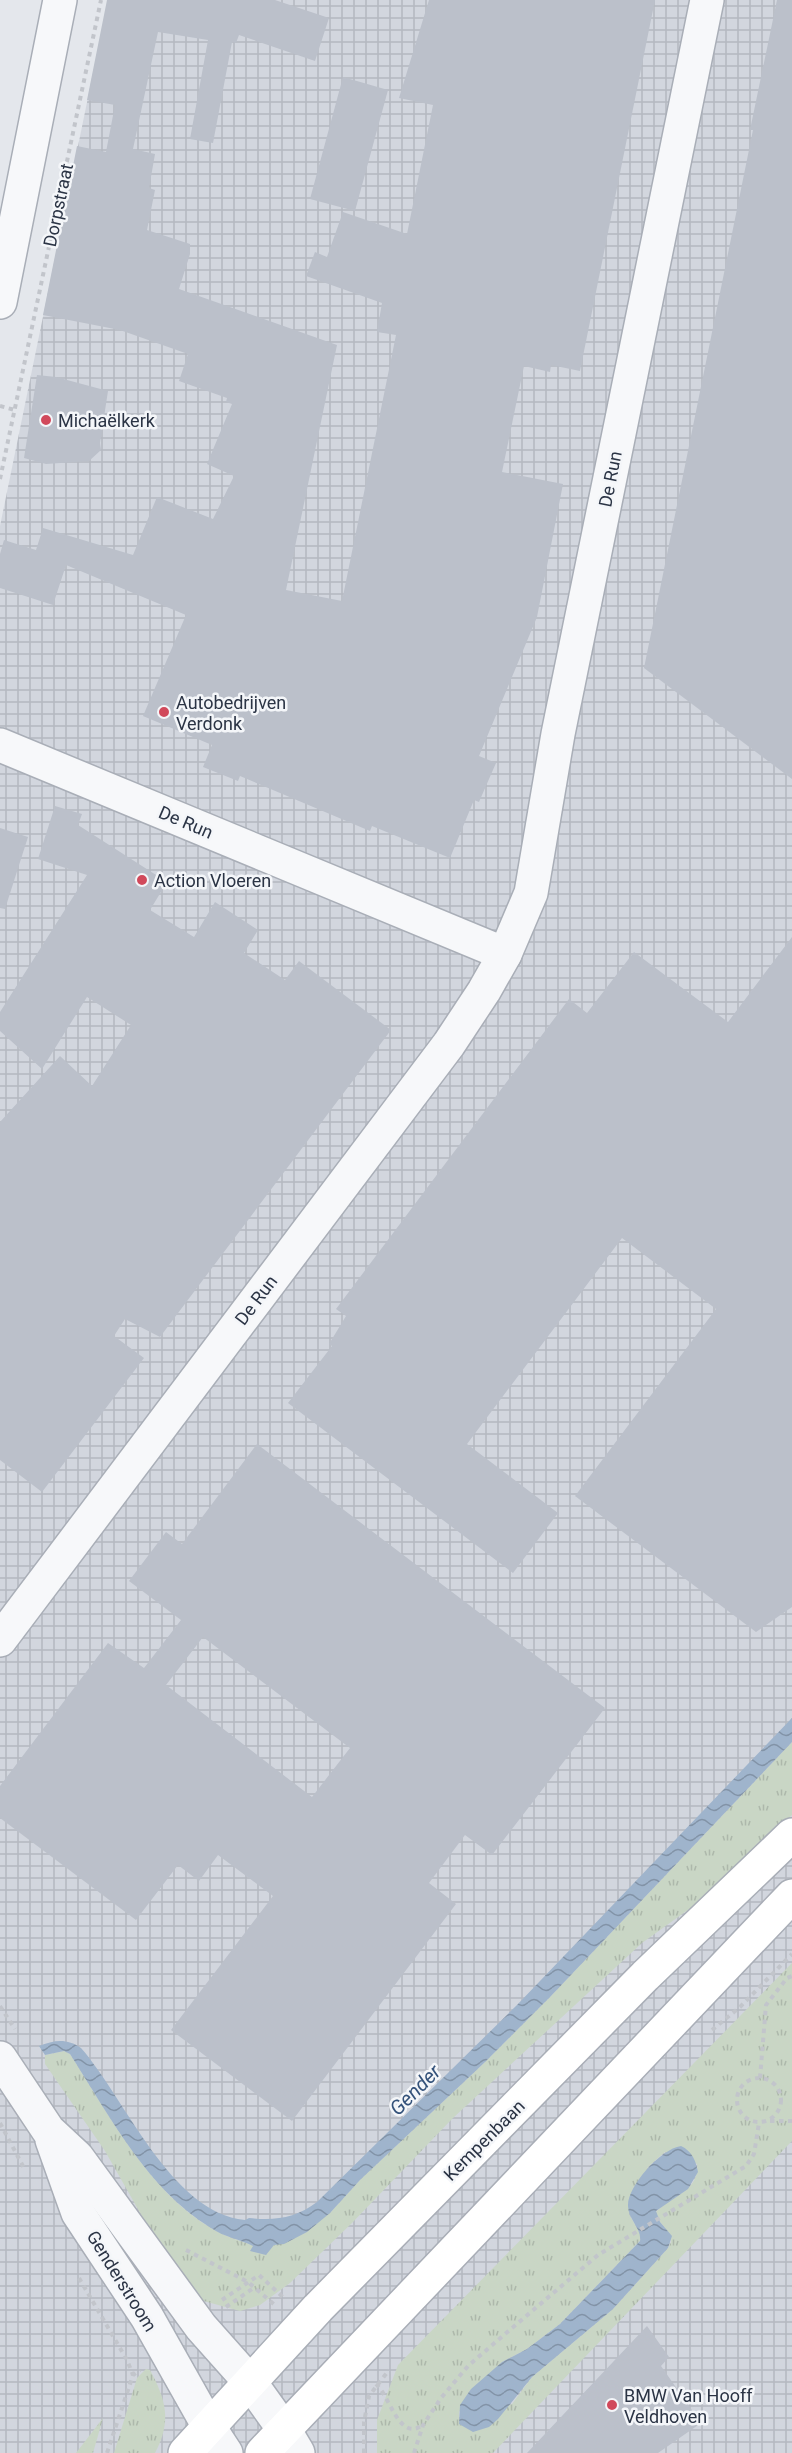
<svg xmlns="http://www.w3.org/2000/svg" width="792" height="2453" font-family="Roboto,sans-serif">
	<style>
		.industrial { fill: url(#industrial-grid) }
		.grass { fill: url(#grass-tufts); fill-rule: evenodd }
		.water { fill: url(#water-waves) }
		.building { fill: #bbc0ca; fill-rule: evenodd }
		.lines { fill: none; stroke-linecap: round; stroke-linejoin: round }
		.minor-casing { stroke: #a9aeb7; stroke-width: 36 }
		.tertiary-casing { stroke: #a9aeb7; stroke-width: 36 }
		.secondary-casing { stroke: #a9aeb7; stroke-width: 36 }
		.path { stroke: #c2c5cb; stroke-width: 4; stroke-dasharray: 4.5 4.5; stroke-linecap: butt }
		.minor { stroke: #f7f8fa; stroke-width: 33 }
		.tertiary { stroke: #f7f8fa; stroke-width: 33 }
		.secondary { stroke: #fff; stroke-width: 33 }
		.poi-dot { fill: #d1495b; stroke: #f4f6f9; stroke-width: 2 }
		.labels { text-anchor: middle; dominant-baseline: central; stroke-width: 5; stroke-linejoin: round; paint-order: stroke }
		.street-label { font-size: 18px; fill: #2b3445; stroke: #f4f6f9 }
		.poi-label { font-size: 18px; fill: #2b3445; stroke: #f4f6f9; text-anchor: start }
		.water-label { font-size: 20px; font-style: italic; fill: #34527a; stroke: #f4f6f9 }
	</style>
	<defs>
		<pattern id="industrial-grid" width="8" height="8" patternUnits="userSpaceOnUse" patternTransform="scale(1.5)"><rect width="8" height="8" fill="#d2d6de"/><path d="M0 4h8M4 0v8" fill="none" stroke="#b4b8c0"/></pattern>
		<pattern id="grass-tufts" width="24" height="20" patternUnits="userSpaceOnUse" patternTransform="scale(1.5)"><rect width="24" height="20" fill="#c9d6c5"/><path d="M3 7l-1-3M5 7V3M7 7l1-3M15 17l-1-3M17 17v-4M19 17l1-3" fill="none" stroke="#adb8ab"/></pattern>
		<pattern id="water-waves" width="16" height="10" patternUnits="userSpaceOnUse" patternTransform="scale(1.5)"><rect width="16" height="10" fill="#9fb4cc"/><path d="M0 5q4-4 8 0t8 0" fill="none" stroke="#8293a7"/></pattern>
	</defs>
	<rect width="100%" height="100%" fill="#e4e7ec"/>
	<path class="industrial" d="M108 0H792V2453H0V526Z"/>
	<g class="grass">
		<path d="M792 1742V1815L692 1907 642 1943 453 2118 352 2223 290 2283 260 2305 240 2311 200 2300 173 2271 105 2151 45 2064V2055L64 2051 70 2054C108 2113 149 2192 211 2228 225 2237 240 2240 254 2246L251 2251 292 2240 330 2213 360 2180 484 2063 551 1996Z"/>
		<path d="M792 1963V2141L493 2453H377V2420L398 2365ZM665 2152 697 2164C700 2191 671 2196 656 2212 658 2225 669 2227 671 2242L668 2248 613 2309 532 2377 512 2404 459 2424V2412L502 2362 527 2349 560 2324 640 2241 641 2235 629 2214 648 2167Z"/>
		<path d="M146 2369 150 2370C166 2400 172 2421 155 2453H114L137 2378Z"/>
		<path d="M103 2418 93 2453H76Z"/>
	</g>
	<g class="water">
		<path d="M792 1718V1742L551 1996 484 2063 360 2180 330 2213 307 2232 284 2244 274 2245 266 2255 250 2251 253 2246C239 2239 224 2237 211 2228 147 2189 109 2115 70 2054L64 2051 45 2055 39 2046C54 2040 67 2038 81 2048 125 2098 171 2213 245 2220L249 2218C275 2221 296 2218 317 2202L517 2005Z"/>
		<path d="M681 2146C692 2151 696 2161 698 2172L688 2189 656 2211 660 2222 672 2236 668 2248 613 2309 532 2377 498 2419 489 2427 473 2432 459 2424 460 2405 471 2389 502 2362 527 2349 560 2324 640 2241C642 2229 628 2219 628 2206 627 2187 660 2149 681 2146Z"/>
	</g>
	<g class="building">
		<path d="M107 0H275L329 18 315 61 239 35 236 43 232 42 213 143 190 139 208 40 158 32 133 149 155 154 149 188 155 190 147 230 190 244V254L179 289 337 345 286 590 342 601 396 335 377 332 382 303 306 276 315 252 327 257 343 212 407 234 433 105 399 98 429 0H655L580 371 551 365 550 372 524 366 502 472 563 484 537 617 479 756 496 763 479 802 474 800 450 858 372 826 370 831 240 776 238 781 203 767 212 745 143 716 186 615 66 565 53 605 0 588V554L4 540 36 550 43 528 133 555 157 497 213 519 234 476 207 464 232 404 226 402 227 398 179 381 188 354 120 330 43 315 77 146 106 152 115 105 87 100Z"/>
		<path d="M777 0H792V779L644 668 753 130H750Z"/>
		<path d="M343 77 388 90 355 211 310 199Z"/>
		<path d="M37 375 56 377 108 391 100 443 101 450 89 461 46 464 24 458Z"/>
		<path d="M55 806 82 814 78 825 167 882 150 910 194 937 215 902 258 930 244 953 285 980 299 961 391 1030 160 1337 125 1319 114 1336 144 1358 42 1492 0 1460V1122L60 1056 92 1086 131 1025 87 997 42 1069 0 1031V1012L87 875 38 859Z"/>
		<path d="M0 828 28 837 5 909 0 908Z"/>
		<path d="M792 937V1607L756 1632 575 1496 716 1309 622 1238 467 1444 558 1513 513 1573 288 1403 332 1346 329 1344 346 1316 336 1309 569 999 587 1013 634 952 728 1022Z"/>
		<path d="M257 1444 605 1708 492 1855 465 1835 429 1883 456 1904 292 2121 171 2030 273 1896 218 1855 199 1881 178 1865 136 1920 0 1818V1786L108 1643 144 1668 181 1620 129 1581 166 1532 182 1544ZM203 1637 350 1748 312 1797 166 1685Z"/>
		<path d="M647 2326 669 2357 661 2366 701 2423 658 2453H527Z"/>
	</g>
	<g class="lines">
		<defs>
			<g id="minor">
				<path d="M0 745 505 954"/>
				<path d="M0 1640 449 1044 484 991 505 954 531 893 558 734 707 0"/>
			</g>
			<g id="tertiary">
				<path d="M0 302 60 0"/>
				<path d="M0 2058 48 2130 77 2157 201 2327 250 2382 285 2431 298 2453"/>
				<path d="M52 2140 78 2213 147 2317 209 2427 226 2453"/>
			</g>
			<g id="secondary">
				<path d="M185 2453 318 2308 645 1976 792 1835"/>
				<path d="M262 2453 792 1896"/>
			</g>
		</defs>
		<use href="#minor" class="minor-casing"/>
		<use href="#tertiary" class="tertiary-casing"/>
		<use href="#secondary" class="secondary-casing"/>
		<g class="path">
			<path d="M0 406 15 410"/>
			<path d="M0 479 101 0"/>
			<path d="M0 2006 15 2029"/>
			<path d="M712 2030 740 2007 792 1954"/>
			<path d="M760 2078 766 2005 787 1978 792 1976"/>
			<circle cx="759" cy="2100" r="22"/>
			<path d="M770 2121H792"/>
			<path d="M0 2123 25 2170"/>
			<path d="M186 2250 248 2282 276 2306"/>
			<path d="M79 2278 127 2360 133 2375"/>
			<path d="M222 2300 259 2275 285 2299"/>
			<path d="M226 2307 255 2287"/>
			<path d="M376 2384C391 2398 399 2442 423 2425"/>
			<path d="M107 2453 133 2375 140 2370"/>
			<path d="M364 2453V2422L369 2396 389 2370"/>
			<path d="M414 2453 423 2425 441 2398 468 2366 505 2334 598 2255 746 2166 754 2154 759 2123"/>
		</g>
		<use href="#minor" class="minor"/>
		<use href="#tertiary" class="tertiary"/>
		<use href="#secondary" class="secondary"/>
	</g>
	<g class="poi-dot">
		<circle cx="46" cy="420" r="6"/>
		<circle cx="164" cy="712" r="6"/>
		<circle cx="142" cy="880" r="6"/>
		<circle cx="612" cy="2405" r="6"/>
	</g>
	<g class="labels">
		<g class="street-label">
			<text transform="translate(58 205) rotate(-78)">Dorpstraat</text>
			<text transform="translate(610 479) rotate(-79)">De Run</text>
			<text transform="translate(186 822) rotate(23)">De Run</text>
			<text transform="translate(256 1300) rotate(-53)">De Run</text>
			<text transform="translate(484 2140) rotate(-45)">Kempenbaan</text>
			<text transform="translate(122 2281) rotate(58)">Genderstroom</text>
		</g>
		<g class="poi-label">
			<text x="58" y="420">Michaëlkerk</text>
			<text x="176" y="702">Autobedrijven<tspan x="176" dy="21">Verdonk</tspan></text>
			<text x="154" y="880">Action Vloeren</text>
			<text x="624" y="2395">BMW Van Hooff<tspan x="624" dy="21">Veldhoven</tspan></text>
		</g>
		<g class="water-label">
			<text transform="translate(415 2090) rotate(-45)">Gender</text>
		</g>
	</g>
</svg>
